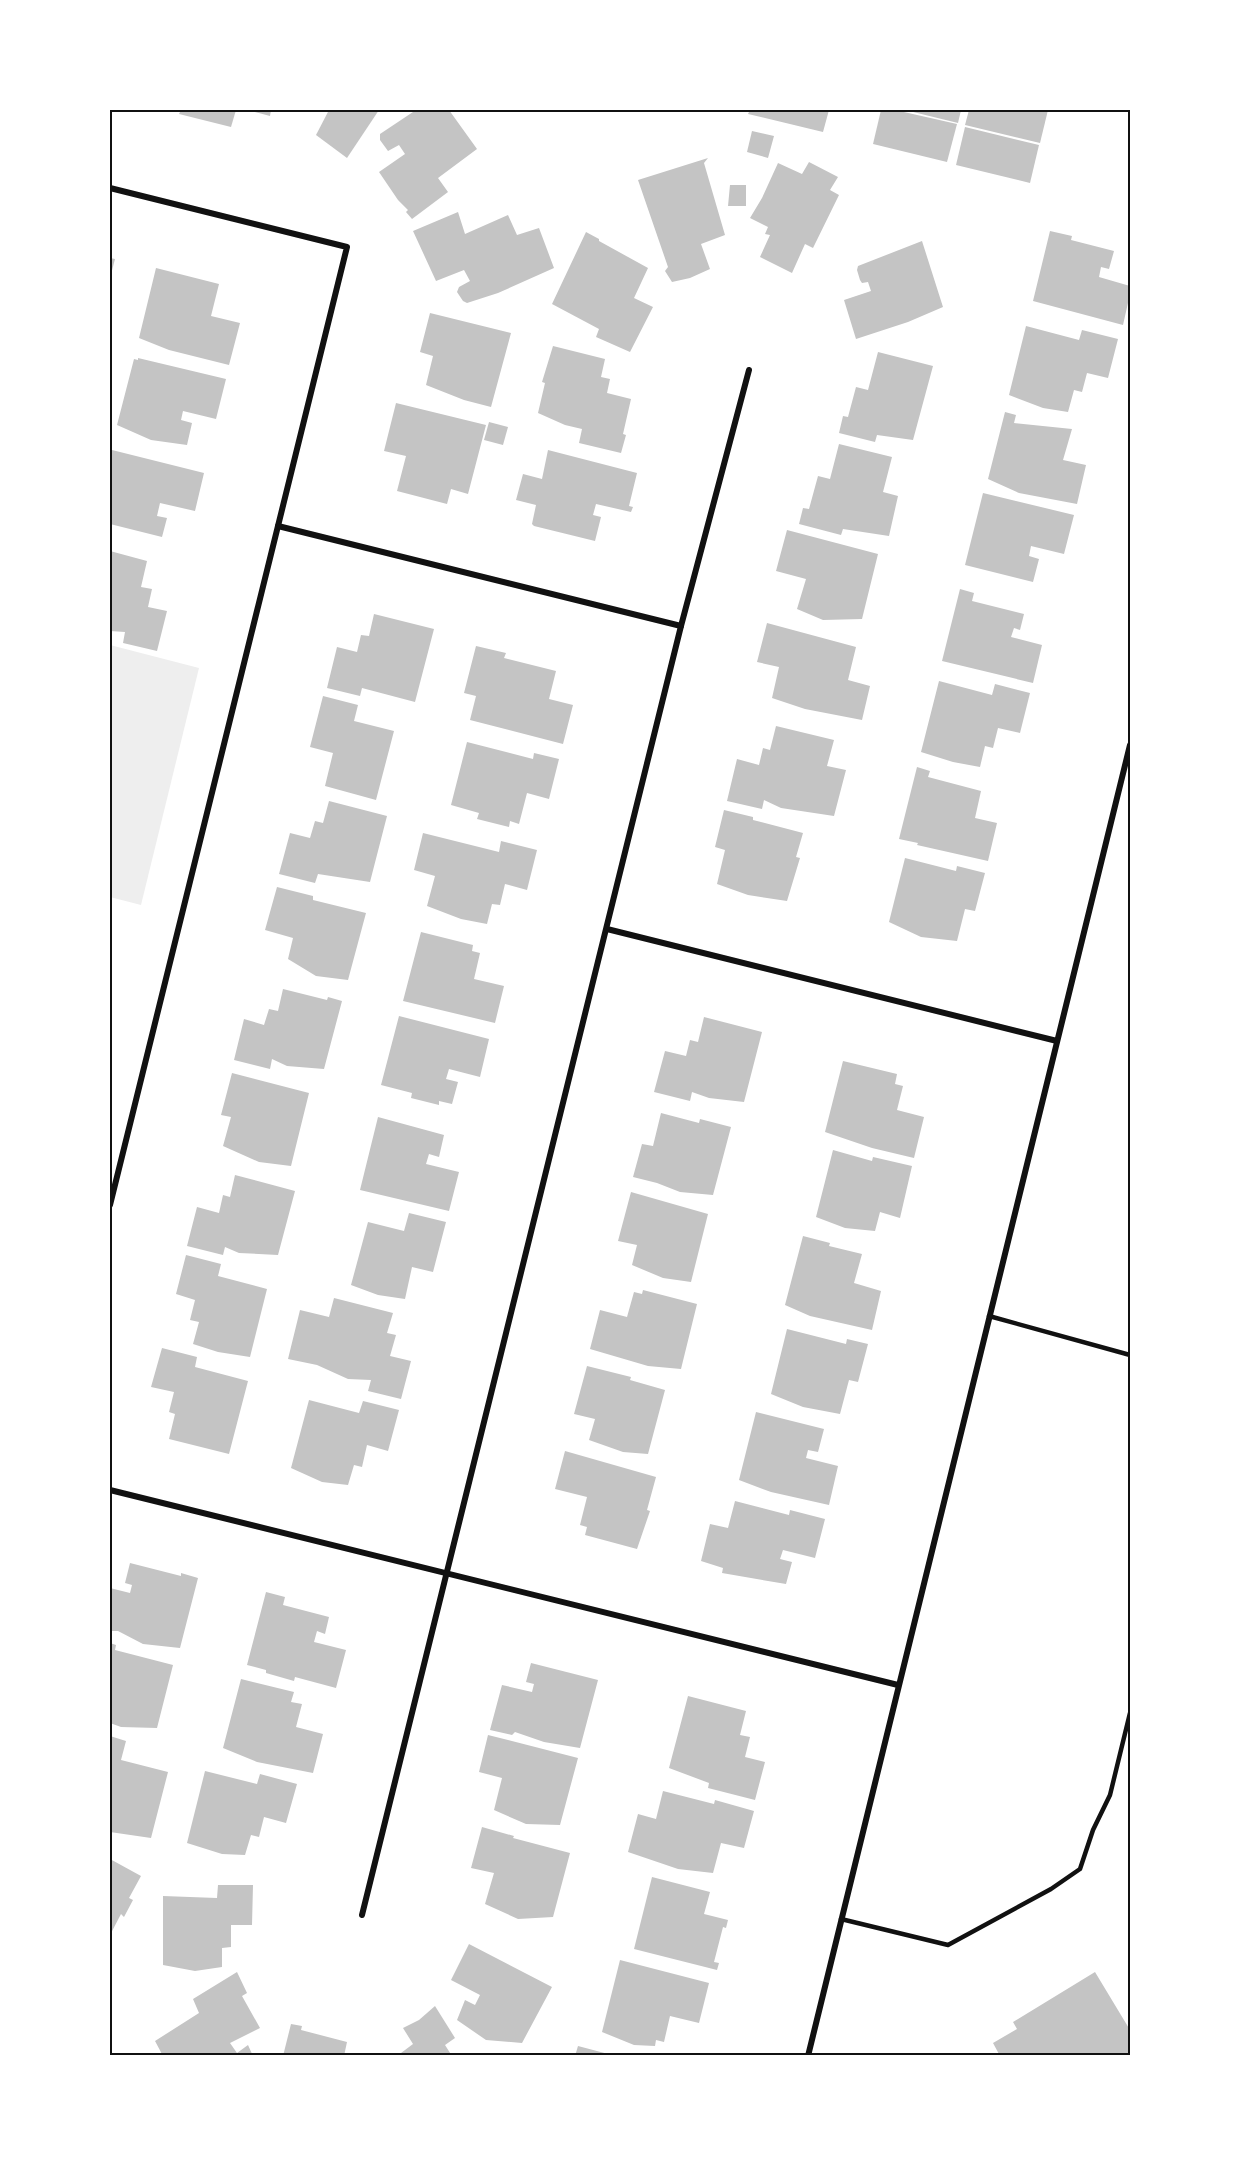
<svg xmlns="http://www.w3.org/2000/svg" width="1240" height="2165" font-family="'PT Serif',serif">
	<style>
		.green { fill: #eee }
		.building { fill: #c4c4c4 }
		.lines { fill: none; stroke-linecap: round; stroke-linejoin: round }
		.service { stroke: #111; stroke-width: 4.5 }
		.minor { stroke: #111; stroke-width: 6 }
		.neatline { fill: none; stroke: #111; stroke-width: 2 }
	</style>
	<rect width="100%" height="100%" fill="#fff"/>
	<path class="green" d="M110 645 199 668 141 905 110 897Z"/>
	<g class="building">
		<path d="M181 110H236L231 127 179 114Z"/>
		<path d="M247 110H271L270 116Z"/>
		<path d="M329 110H379L347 158 316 135Z"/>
		<path d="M416 110H449L477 149 438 178 448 192 412 219 406 212 408 210 398 200 379 172 405 154 399 145 388 151 380 140V134Z"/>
		<path d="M750 110H829L823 132 748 114Z"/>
		<path d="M881 110H895L957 124 947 162 873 144Z"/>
		<path d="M905 110H961L958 123Z"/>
		<path d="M969 110H1048L1040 143 965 125Z"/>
		<path d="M965 127 1039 145 1030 183 956 165Z"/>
		<path d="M752 131 774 136 768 158 747 152Z"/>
		<path d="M708 158 704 163 725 235 701 244 710 269 690 278 672 282 665 271 668 267 638 180Z"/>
		<path d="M809 162 838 177 830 190 839 195 813 248 805 244 792 273 760 257 770 235 765 234 768 227 750 218 762 198 778 163 802 174Z"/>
		<path d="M730 185H746V206H728Z"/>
		<path d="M458 212 465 234 508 215 517 235 539 228 554 268 498 293 467 303 463 301 457 292 459 287 470 281 464 270 436 281 413 231Z"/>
		<path d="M1050 231 1072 236 1071 240 1114 251 1109 269 1101 267 1099 277 1130 286V294L1123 325 1033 301Z"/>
		<path d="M586 232 599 239V241L648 268 634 298 653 307 630 352 596 337 599 329 552 304Z"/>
		<path d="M922 241 943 307 908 322 856 339 844 300 871 291 868 282 862 283 860 280 857 270 858 266Z"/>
		<path d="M110 258 115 259 110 278Z"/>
		<path d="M156 268 219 284 211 316 240 323 229 365 169 350 139 338Z"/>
		<path d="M430 313 511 333 491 407 464 400 426 385 433 356 420 352Z"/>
		<path d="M1026 326 1079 340 1082 330 1118 339 1108 378 1087 373 1082 392 1074 390 1068 412 1043 408 1009 395Z"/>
		<path d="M553 346 605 359 601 377 610 379 607 393 631 399 623 434 626 435 621 453 579 443 582 429 565 425 538 413 545 383 542 382Z"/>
		<path d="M878 352 933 366 913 440 877 435 875 442 839 433 843 416 848 417 856 387 868 390Z"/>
		<path d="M138 358 226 379 216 419 183 411 181 420 192 423 187 445 151 440 117 425 134 359 138 360Z"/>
		<path d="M396 403 486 425 468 494 451 489 447 504 397 491 406 456 384 451Z"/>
		<path d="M1005 412 1016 415 1014 423 1072 429 1063 460 1086 465 1077 504 1019 493 988 479Z"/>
		<path d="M489 422 508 427 503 445 484 440Z"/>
		<path d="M839 444 892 457 883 492 898 496 889 536 843 529 841 535 799 524 803 508 809 509 818 476 830 479Z"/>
		<path d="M112 450 204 473 195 511 160 503 157 516 167 518 162 537 110 524V459Z"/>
		<path d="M548 450 637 473 629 506 633 507 631 512 596 504 593 515 601 517 595 541 534 526 532 524 536 505 516 500 523 474 542 479Z"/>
		<path d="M983 493 1074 515 1064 554 1031 546 1029 556 1039 559 1033 582 965 565Z"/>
		<path d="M787 530 878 554 862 619 823 620 797 609 806 579 776 571Z"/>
		<path d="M110 551 147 561 141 587 152 589 148 607 167 611 157 651 123 643 125 632 110 631Z"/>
		<path d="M960 589 974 593 972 601 1024 614 1020 630 1014 628 1011 637 1042 645 1033 683 942 661Z"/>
		<path d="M374 614 434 629 415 702 362 688 360 696 327 688 337 647 357 652 361 635 369 636Z"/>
		<path d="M767 623 856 647 848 680 870 686 862 720 805 709 772 698 779 667 757 662Z"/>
		<path d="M476 646 506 653 504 658 556 671 549 699 573 705 563 744 470 720 476 696 464 693Z"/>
		<path d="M939 681 992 695 995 684 1030 693 1020 733 998 728 993 748 985 746 980 767 953 762 921 752Z"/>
		<path d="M323 696 358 705 354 721 394 731 376 800 325 786 333 753 310 747Z"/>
		<path d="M776 726 834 740 827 766 846 770 834 816 781 808 764 800 762 809 727 801 737 759 759 765 763 748 770 750Z"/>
		<path d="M467 742 533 759 534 753 559 759 549 799 527 793 519 824 510 821 509 827 477 819 479 813 451 805Z"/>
		<path d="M917 767 930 771 928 777 981 791 975 818 997 823 988 861 917 845 918 843 899 839Z"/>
		<path d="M329 801 387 816 370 882 318 874 315 883 279 874 290 833 310 838 315 821 323 823Z"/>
		<path d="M724 810 753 817V820L803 833 796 857 800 858 787 901 748 895 717 884 725 850 715 847Z"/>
		<path d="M423 833 499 852 501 841 537 850 527 890 505 884 500 905 492 904 487 924 461 919 427 906 435 876 414 870Z"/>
		<path d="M905 858 956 871 957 866 985 873 975 911 965 909 957 941 921 937 889 922Z"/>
		<path d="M277 887 313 896V900L366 913 348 980 316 976 288 959 293 938 265 930Z"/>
		<path d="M421 932 473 945 472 951 480 953 474 979 504 986 495 1023 403 1001Z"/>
		<path d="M283 989 327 1000 328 997 342 1001 324 1069 287 1066 272 1059 270 1069 234 1060 244 1019 264 1025 269 1009 278 1011Z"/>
		<path d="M399 1016 489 1039 480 1077 449 1069 446 1079 458 1082 452 1104 439 1101V1105L411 1098 412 1093 381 1085Z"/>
		<path d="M704 1017 762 1032 744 1102 709 1098 692 1092 690 1101 654 1092 665 1051 686 1056 690 1040 698 1042Z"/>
		<path d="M843 1061 897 1074 895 1084 903 1086 897 1110 924 1117 914 1158 872 1148 825 1132Z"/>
		<path d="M232 1073 309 1093 291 1166 259 1162 223 1146 231 1117 221 1115Z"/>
		<path d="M661 1113 699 1123 700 1119 731 1127 713 1195 680 1192 657 1183 633 1177 642 1144 653 1146Z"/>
		<path d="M378 1117 444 1135 439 1157 429 1154 426 1164 459 1172 449 1211 360 1190Z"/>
		<path d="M833 1150 872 1161 873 1157 912 1166 900 1218 880 1212 875 1231 845 1228 816 1217Z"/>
		<path d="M235 1175 295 1191 278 1255 239 1253 225 1247 223 1255 187 1246 197 1207 219 1213 223 1195 230 1197Z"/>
		<path d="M631 1192 708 1214 691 1282 663 1278 632 1265 637 1245 618 1241Z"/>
		<path d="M409 1213 446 1222 433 1272 412 1267 405 1299 378 1295 351 1285 368 1222 404 1231Z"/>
		<path d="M803 1236 830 1243 829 1246 862 1254 854 1283 881 1291 872 1330 810 1316 785 1305Z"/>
		<path d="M186 1255 221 1264 218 1276 267 1289 250 1357 218 1352 193 1344 199 1322 190 1320 195 1300 176 1294Z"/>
		<path d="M643 1290 697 1304 681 1369 648 1366 590 1349 600 1310 627 1317 634 1292 642 1294Z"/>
		<path d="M334 1298 393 1313 387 1333 396 1335 390 1356 411 1361 401 1399 368 1391 371 1380 348 1379 317 1365 288 1359 300 1310 329 1317Z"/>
		<path d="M787 1329 846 1344 847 1339 868 1344 858 1382 849 1380 840 1414 803 1407 771 1394Z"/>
		<path d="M162 1348 197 1357 195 1367 248 1381 229 1454 169 1439 175 1414 169 1412 174 1392 151 1387Z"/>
		<path d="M587 1366 631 1377 630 1380 665 1390 648 1454 623 1452 589 1440 595 1419 574 1414Z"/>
		<path d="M309 1400 359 1413 363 1401 399 1410 388 1451 367 1445 362 1467 354 1465 348 1485 322 1482 291 1468Z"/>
		<path d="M756 1412 824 1429 818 1452 808 1450 806 1458 838 1466 829 1505 771 1492 739 1480Z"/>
		<path d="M565 1451 656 1477 647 1510 650 1511 637 1549 585 1535 587 1527 580 1525 587 1497 555 1489Z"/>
		<path d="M735 1501 789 1515 790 1510 825 1519 815 1558 783 1550 780 1559 792 1562 786 1584 722 1573 723 1568 701 1561 710 1524 728 1528Z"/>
		<path d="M130 1563 181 1576V1573L198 1578 180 1648 143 1644 118 1631H110V1588L130 1593 132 1585 125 1583Z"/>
		<path d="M266 1592 285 1597 283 1605 329 1617 325 1634 317 1631 314 1642 346 1650 336 1688 295 1677 294 1681 266 1673V1670L247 1665Z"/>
		<path d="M110 1643 116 1645 115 1650 173 1665 157 1728 121 1727 110 1723Z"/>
		<path d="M531 1663 598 1680 580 1748 544 1742 515 1732 512 1735 490 1730 502 1685 532 1692 534 1684 526 1682Z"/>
		<path d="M241 1679 294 1692 291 1702 302 1704 296 1727 323 1734 313 1773 257 1762 223 1748Z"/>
		<path d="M688 1696 746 1711 740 1735 750 1737 745 1757 765 1762 755 1800 708 1788 709 1783 669 1768Z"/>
		<path d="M488 1735 578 1758 560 1825 526 1824 494 1810 502 1778 479 1772Z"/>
		<path d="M110 1736 126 1741 121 1760 168 1772 151 1838 110 1832Z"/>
		<path d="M205 1771 257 1784 260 1774 297 1784 286 1823 264 1817 259 1837 251 1835 245 1855 222 1854 187 1843Z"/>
		<path d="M663 1791 714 1804 715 1800 754 1811 744 1848 721 1843 713 1873 678 1869 628 1852 638 1814 656 1819Z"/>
		<path d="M482 1827 514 1836 513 1838 570 1853 553 1917 518 1919 485 1904 494 1873 471 1868Z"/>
		<path d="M110 1859 141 1876 129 1898 133 1900 124 1917 121 1914 110 1935Z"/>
		<path d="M652 1877 710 1892 704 1914 728 1920 726 1928 723 1927 714 1962 719 1963 717 1970 634 1949Z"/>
		<path d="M218 1885H253L252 1925H231V1947L222 1948V1967L195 1971 163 1965V1896L217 1898Z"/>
		<path d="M469 1944 552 1987 522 2043 486 2040 457 2020 465 2000 475 2005 480 1995 451 1980Z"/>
		<path d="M620 1960 709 1983 699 2023 670 2016 664 2042 656 2040 655 2046 634 2045 602 2032Z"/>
		<path d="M237 1972 247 1993 242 1996 260 2028 230 2043 237 2053 248 2045 253 2056H163L155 2041 199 2013 193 1999Z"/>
		<path d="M1095 1972 1130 2030V2056H1000L993 2043 1017 2029 1013 2022Z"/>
		<path d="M435 2006 455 2038 445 2045 452 2056H397L413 2044 403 2028 419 2020Z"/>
		<path d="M291 2024 302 2026 301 2030 347 2042 344 2056H283Z"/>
		<path d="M578 2046 612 2055V2056H575Z"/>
	</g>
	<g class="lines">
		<g class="service">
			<path d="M989 1316 1130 1355"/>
			<path d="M841 1919 948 1945 1051 1889 1080 1869 1093 1830 1110 1795 1130 1713"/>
		</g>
		<g class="minor">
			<path d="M110 188 347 247 110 1205"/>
			<path d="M278 526 681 626"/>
			<path d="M607 929 1057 1041"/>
			<path d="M110 1490 898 1685"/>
			<path d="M362 1915 681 626 749 370"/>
			<path d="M808 2056 1130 745"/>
		</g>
	</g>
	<rect width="1240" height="2165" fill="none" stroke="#ffffff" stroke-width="222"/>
	<rect x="111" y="111" width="1018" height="1943" class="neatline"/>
</svg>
